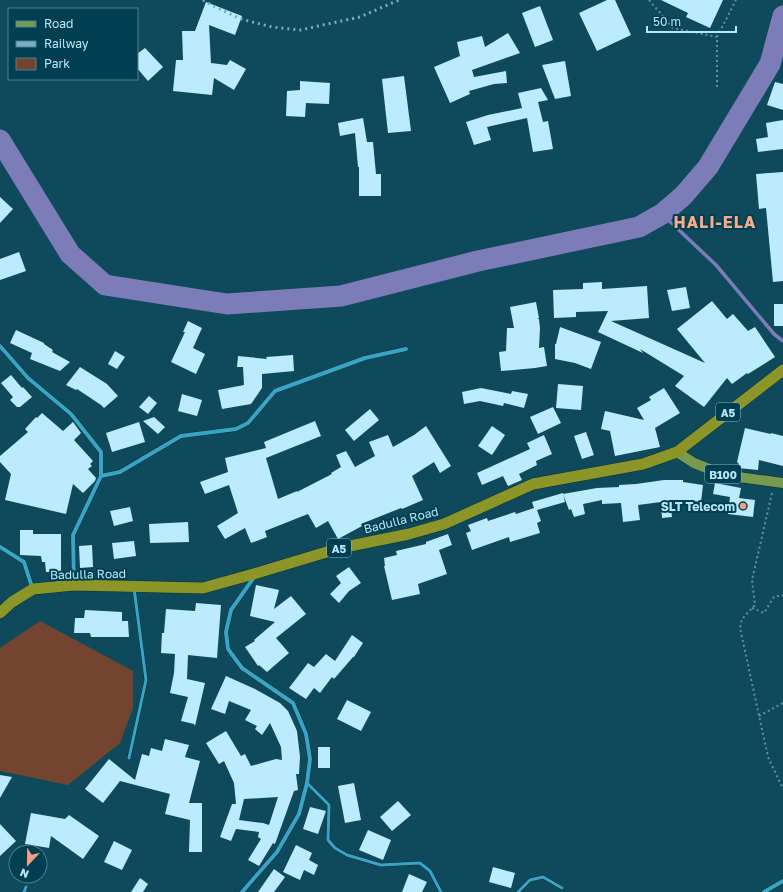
<svg xmlns="http://www.w3.org/2000/svg" width="783" height="892" font-family="'Golos Text',sans-serif">
	<style>
		.green { fill: #734531 }
		.lines { fill: none; stroke-linecap: round; stroke-linejoin: round }
		.stream { stroke: #7c7cb9; stroke-width: 3.5 }
		.river { stroke: #7c7cb9; stroke-width: 21 }
		.building { fill: #bbebfd; fill-rule: evenodd }
		.service-casing { stroke: #0c2e39; stroke-width: 4 }
		.minor-casing { stroke: #0c2e39; stroke-width: 5 }
		.primary-casing { stroke: #0c2e39; stroke-width: 11 }
		.trunk-casing { stroke: #0c2e39; stroke-width: 12 }
		.path { stroke: #5d93a5; stroke-width: 2; stroke-dasharray: 2 3; stroke-linecap: butt }
		.service { stroke: #38a5c7; stroke-width: 3 }
		.minor { stroke: #38a5c7; stroke-width: 4 }
		.primary { stroke: #779a50; stroke-width: 10 }
		.trunk { stroke: #8c9628; stroke-width: 11 }
		.rail { stroke: #7aaec0; stroke-width: 3; stroke-dasharray: 2 4; stroke-linecap: butt }
		.poi-dot { fill: #f2a07f; stroke: #003f51; stroke-width: 1.5 }
		.labels { text-anchor: middle; dominant-baseline: central; stroke-width: 4; stroke-linejoin: round; paint-order: stroke }
		.shield { fill: #003f51; stroke: #81b5c7; stroke-width: 1 }
		.shield-label { font-size: 11px; font-weight: bold; fill: #b8e7f9 }
		.poi-label { font-size: 12px; font-weight: bold; fill: #b8e7f9; stroke: #003f51; text-anchor: end }
		.street-label { font-size: 12px; fill: #b8e7f9; stroke: #003f51 }
		.district-label { font-size: 16px; font-weight: bold; letter-spacing: 1px; fill: #f8ab8c; stroke: #003f51 }
	</style>
	<rect width="100%" height="100%" fill="#0e4a5c"/>
	<path class="green" d="M40 621 133 671V708L120 743 68 785 0 771V648Z"/>
	<g class="lines">
		<path class="stream" d="M662 214 716 265 774 334 783 341"/>
		<path class="river" d="M0 140 70 254 105 285 227 304 341 296 478 261 639 227 662 214 683 196 708 167 770 64 783 16"/>
	</g>
	<g class="building">
		<path d="M607 0H615L631 35 597 51 579 13Z"/>
		<path d="M661 0H723L710 28 686 17 688 13Z"/>
		<path d="M206 2 242 16 235 35 209 25 211 63 227 65 230 60 246 69 234 90 214 78 212 95 173 91 176 60H183L182 31H195Z"/>
		<path d="M540 6 553 40 535 47 522 13Z"/>
		<path d="M508 33 520 53 472 70 474 77 506 71 507 83 494 84 469 91 470 94 450 103 434 67 460 56 457 42 482 36 485 47Z"/>
		<path d="M145 48 163 67 148 81 137 68V54Z"/>
		<path d="M565 61 571 96 555 99 542 65Z"/>
		<path d="M404 76 411 131 388 133 382 79Z"/>
		<path d="M300 81 330 83 329 104 306 103 305 117 286 116 287 91 300 90Z"/>
		<path d="M775 82 783 84V110L767 105Z"/>
		<path d="M541 88 548 100 538 102 543 122 548 121 553 149 533 152 527 118 487 127 491 140 474 145 466 122 488 115 522 108 518 93Z"/>
		<path d="M363 118 367 142H373L376 174H381V196H359V167H358L355 133 340 136 338 123Z"/>
		<path d="M783 120V149L758 152 756 139 768 137 766 123Z"/>
		<path d="M783 172V281L773 282 766 208 759 209 756 174Z"/>
		<path d="M0 197 13 209 0 223Z"/>
		<path d="M19 252 26 271 0 280V259Z"/>
		<path d="M602 282V289L647 286 649 318 611 321 705 363 677 329 712 301 727 319 733 314 748 331 755 327 775 357 748 374 747 373 732 384 727 378 704 407 675 386 684 376 640 349 643 353 598 332 608 311 576 312V317L554 318 553 290 583 289V283Z"/>
		<path d="M686 287 690 308 672 311 667 290Z"/>
		<path d="M536 302 539 318H537L539 319 540 328 539 348 544 347 547 366 535 368 501 371 499 352 506 351 507 328H514L510 307Z"/>
		<rect x="774" y="304" width="9" height="22"/>
		<path d="M188 321 202 328 193 348 205 354 196 374 171 362 185 332H183Z"/>
		<path d="M560 327 601 342 591 369 575 363 555 359V344H556Z"/>
		<path d="M16 330 44 343V344L53 350 52 352 70 362 60 371 30 359 32 353 10 343Z"/>
		<path d="M115 351 125 357 117 369 108 364Z"/>
		<path d="M293 355 294 371 262 374V388L251 404 222 409 218 390 244 385 243 367H237L238 356 267 359 266 357Z"/>
		<path d="M80 367 107 384 118 396 104 408 101 405 77 389 76 390 66 385Z"/>
		<path d="M11 375 22 388 23 387 32 397 20 407H17L10 400 13 397 1 383Z"/>
		<path d="M558 384 583 386 581 410 556 408Z"/>
		<path d="M481 388 511 394 512 391 528 394 524 408 504 403 503 406 480 401 464 404 462 392Z"/>
		<path d="M664 388 680 413 655 428 660 447 615 456 610 431 601 429 605 411 644 420 637 408 651 400 649 397Z"/>
		<path d="M182 394 202 400 197 416 178 411Z"/>
		<path d="M149 396 157 403 148 414 139 407Z"/>
		<path d="M553 407 561 423 538 434 530 417Z"/>
		<path d="M370 409 379 420 354 441 345 430Z"/>
		<path d="M42 413 63 431 73 422 81 433 74 440 93 461 90 464 92 466 88 469 96 478 95 481 83 493 73 484 66 514 5 500 11 474 0 462V456L28 432 25 429 36 417 37 418Z"/>
		<path d="M154 417 165 427 158 434 143 421Z"/>
		<path d="M315 421 321 436 266 458 278 499 297 491V492L332 474 331 473 341 467 336 455 346 451 355 467 375 456 369 442 388 435 393 447 414 435 426 426 451 466 440 473 434 462 412 476 423 500 402 509 401 508 361 524 362 526 338 539 328 521 316 528 308 514 265 531 267 537 251 543 245 528 225 539 217 526 238 513 229 485 205 494 200 482 228 472 225 458 266 448 264 442Z"/>
		<path d="M139 422 145 442 112 452 106 433Z"/>
		<path d="M492 426 505 435 492 455 478 446Z"/>
		<path d="M745 428 771 434V433L783 436V466L759 460 758 470 738 468 739 464 737 462Z"/>
		<path d="M586 432 594 455 582 459 574 436Z"/>
		<path d="M544 435 552 454 536 461 537 465 519 474 522 480 508 486 503 476 482 485 477 473 530 449 527 443Z"/>
		<path d="M664 480H683V482L703 485 701 502 687 500H670L672 517 662 518 661 502 638 505 640 520 623 522 621 503 602 504V500L583 504 585 514 574 517 571 509 569 510 563 494 597 488 619 487V485L636 484Z"/>
		<path d="M715 483 741 488 739 498 755 500 753 517 728 514 730 497 713 494Z"/>
		<path d="M563 493 565 502 537 510 541 521 537 523 540 533 510 542 509 537 472 550 466 533 471 531 468 525 487 518 488 521 515 512 516 514 534 508 532 502Z"/>
		<path d="M130 507 133 521 114 526 110 511Z"/>
		<path d="M188 522 189 542 150 543 149 524Z"/>
		<path d="M20 530H33V534H61V572H46L45 562H42L41 556 20 555Z"/>
		<path d="M448 534 452 545 439 550 447 574 418 584 420 594 392 600 384 566H385L384 558 397 555 396 551 426 544V542Z"/>
		<path d="M134 541 136 556 114 559 112 543Z"/>
		<path d="M92 545 93 567 80 568 79 546Z"/>
		<path d="M349 567 361 583 349 591 339 603 330 594 341 583 336 576Z"/>
		<path d="M256 585 279 590 274 609 291 596 306 614 276 638 289 653 267 672 259 665 258 666 245 647 255 641 254 640 275 622 250 616Z"/>
		<path d="M196 603 221 605 217 658 188 655 187 679 205 683 195 726 194 724 181 721 188 697 170 693 174 673 175 654 161 653 162 633H164L166 609 195 611Z"/>
		<path d="M85 610 122 612V621H128L129 637H91L90 633H74L75 618H84Z"/>
		<path d="M352 635 363 643 354 657H353L334 679 332 677 320 693 314 688 306 699 289 688 308 663 314 667 326 654 335 661Z"/>
		<path d="M226 676 255 689 280 703 288 711 297 731 300 757 299 774H296L298 790 294 791 275 844 273 843 259 866 248 860 261 839 258 837 259 832 236 829 231 841 220 837 232 804H236L234 783 224 761 219 764 206 743 226 731 241 756 245 754 251 766 276 759 282 760 281 747 270 723 262 735 255 729 257 726 245 720 251 710 229 701 225 714 211 709ZM278 797 269 825 263 823 239 820 244 799Z"/>
		<path d="M347 700 371 712 361 731 337 719Z"/>
		<path d="M165 739 189 745 185 757 200 761 189 803H202V852H189L190 820 165 814 170 794 120 781 103 803 85 789 109 759 135 780 142 754 149 756 151 748 162 751Z"/>
		<rect x="318" y="747" width="12" height="21"/>
		<path d="M0 775 12 777 0 798Z"/>
		<path d="M354 783 361 820 345 823 338 786Z"/>
		<path d="M398 801 411 815 392 831 380 817Z"/>
		<path d="M310 807 326 811 318 834 303 829Z"/>
		<path d="M31 813 65 819 69 815 99 836 83 859 51 836 49 848 25 844Z"/>
		<path d="M0 824 16 841 0 856Z"/>
		<path d="M368 830 391 840 383 860 359 850Z"/>
		<path d="M114 841 132 850 122 870 104 862Z"/>
		<path d="M296 845 312 853 309 860 318 865 314 875 304 870 300 880 283 872Z"/>
		<path d="M493 867 515 873 511 888 489 882Z"/>
		<path d="M274 869 285 877 274 892H258Z"/>
		<path d="M409 874 427 882 422 892H402Z"/>
		<path d="M140 878 148 884 143 892H131Z"/>
	</g>
	<g class="lines">
		<defs>
			<g id="service">
				<path d="M129 758 146 680 134 588"/>
				<path d="M307 783 329 805 328 840 335 848 347 855 381 865 420 863 430 871 441 892"/>
				<path d="M24 892 26 887"/>
				<path d="M518 892 530 880 543 877 562 888"/>
			</g>
			<g id="minor">
				<path d="M0 346 28 378 71 414 101 452V476L73 535 74 585"/>
				<path d="M101 476 120 472 181 436 236 429 248 423 275 391 365 358 406 349"/>
				<path d="M0 547 24 562 32 587"/>
				<path d="M242 892 277 852 299 814 307 783 310 759 306 734 293 703 242 668 228 649 226 632 231 610 255 576"/>
				<path d="M764 892 783 881"/>
			</g>
			<path id="primary" d="M677 452 694 463 724 475 783 483"/>
			<path id="trunk" d="M0 613 12 602 33 589 74 585 203 588 257 573 340 548 409 534 444 524 533 484 643 464 677 452 783 370"/>
		</defs>
		<use href="#service" class="service-casing"/>
		<use href="#minor" class="minor-casing"/>
		<use href="#primary" class="primary-casing"/>
		<use href="#trunk" class="trunk-casing"/>
		<g class="path">
			<path d="M649 0 673 28 717 37"/>
			<path d="M717 87V37L736 0"/>
			<path d="M772 493 752 580 755 605 742 619 740 628 768 757 783 789"/>
			<path d="M752 608 764 613 774 597 783 595"/>
			<path d="M759 716 783 703"/>
		</g>
		<use href="#service" class="service"/>
		<use href="#minor" class="minor"/>
		<use href="#primary" class="primary"/>
		<use href="#trunk" class="trunk"/>
		<path class="rail" d="M203 0 213 6 241 19 272 27 300 30 360 17 399 0"/>
	</g>
	<circle class="poi-dot" cx="743" cy="506" r="4"/>
	<g class="labels">
		<g class="shield">
			<rect x="716" y="403" width="24" height="18" rx="3"/>
			<rect x="705" y="465" width="36" height="18" rx="3"/>
			<rect x="327" y="539" width="24" height="18" rx="3"/>
		</g>
		<g class="shield-label">
			<text x="728" y="412">A5</text>
			<text x="723" y="474">B100</text>
			<text x="339" y="548">A5</text>
		</g>
		<g class="poi-label">
			<text x="735" y="506">SLT Telecom</text>
		</g>
		<g class="street-label">
			<text transform="translate(401 520) rotate(-14)">Badulla Road</text>
			<text transform="translate(88 574) rotate(-1)">Badulla Road</text>
		</g>
		<g class="district-label">
			<text x="715" y="222">HALI-ELA</text>
		</g>
	</g>
	<rect x="8" y="8" width="130" height="72" fill="#003f51" stroke="#4a8294"/>
	<rect x="16" y="21" width="20" height="6" fill="#779a50" stroke="#4a8294"/>
	<text x="44" y="28" font-size="12" fill="#b8e7f9">Road</text>
	<rect x="16" y="41" width="20" height="6" fill="#7aaec0" stroke="#4a8294"/>
	<text x="44" y="48" font-size="12" fill="#b8e7f9">Railway</text>
	<rect x="16" y="58" width="20" height="12" fill="#734531" stroke="#4a8294"/>
	<text x="44" y="68" font-size="12" fill="#b8e7f9">Park</text>
	<g transform="translate(28 864) rotate(202)"><circle r="19" fill="#003f51" stroke="#4a8294"/>
	<path d="M0-3L7 15L0 10L-7 15Z" fill="#f2a07f"/>
	<text y="-6" font-size="11" font-weight="bold" text-anchor="middle" fill="#b8e7f9">N</text>
	</g>
	<path d="M647 26v6h89v-6" fill="none" stroke="#b8e7f9" stroke-width="2"/>
	<text x="653" y="26" font-size="12" fill="#b8e7f9" stroke="#003f51" stroke-width="3" paint-order="stroke">50 m</text>
</svg>
